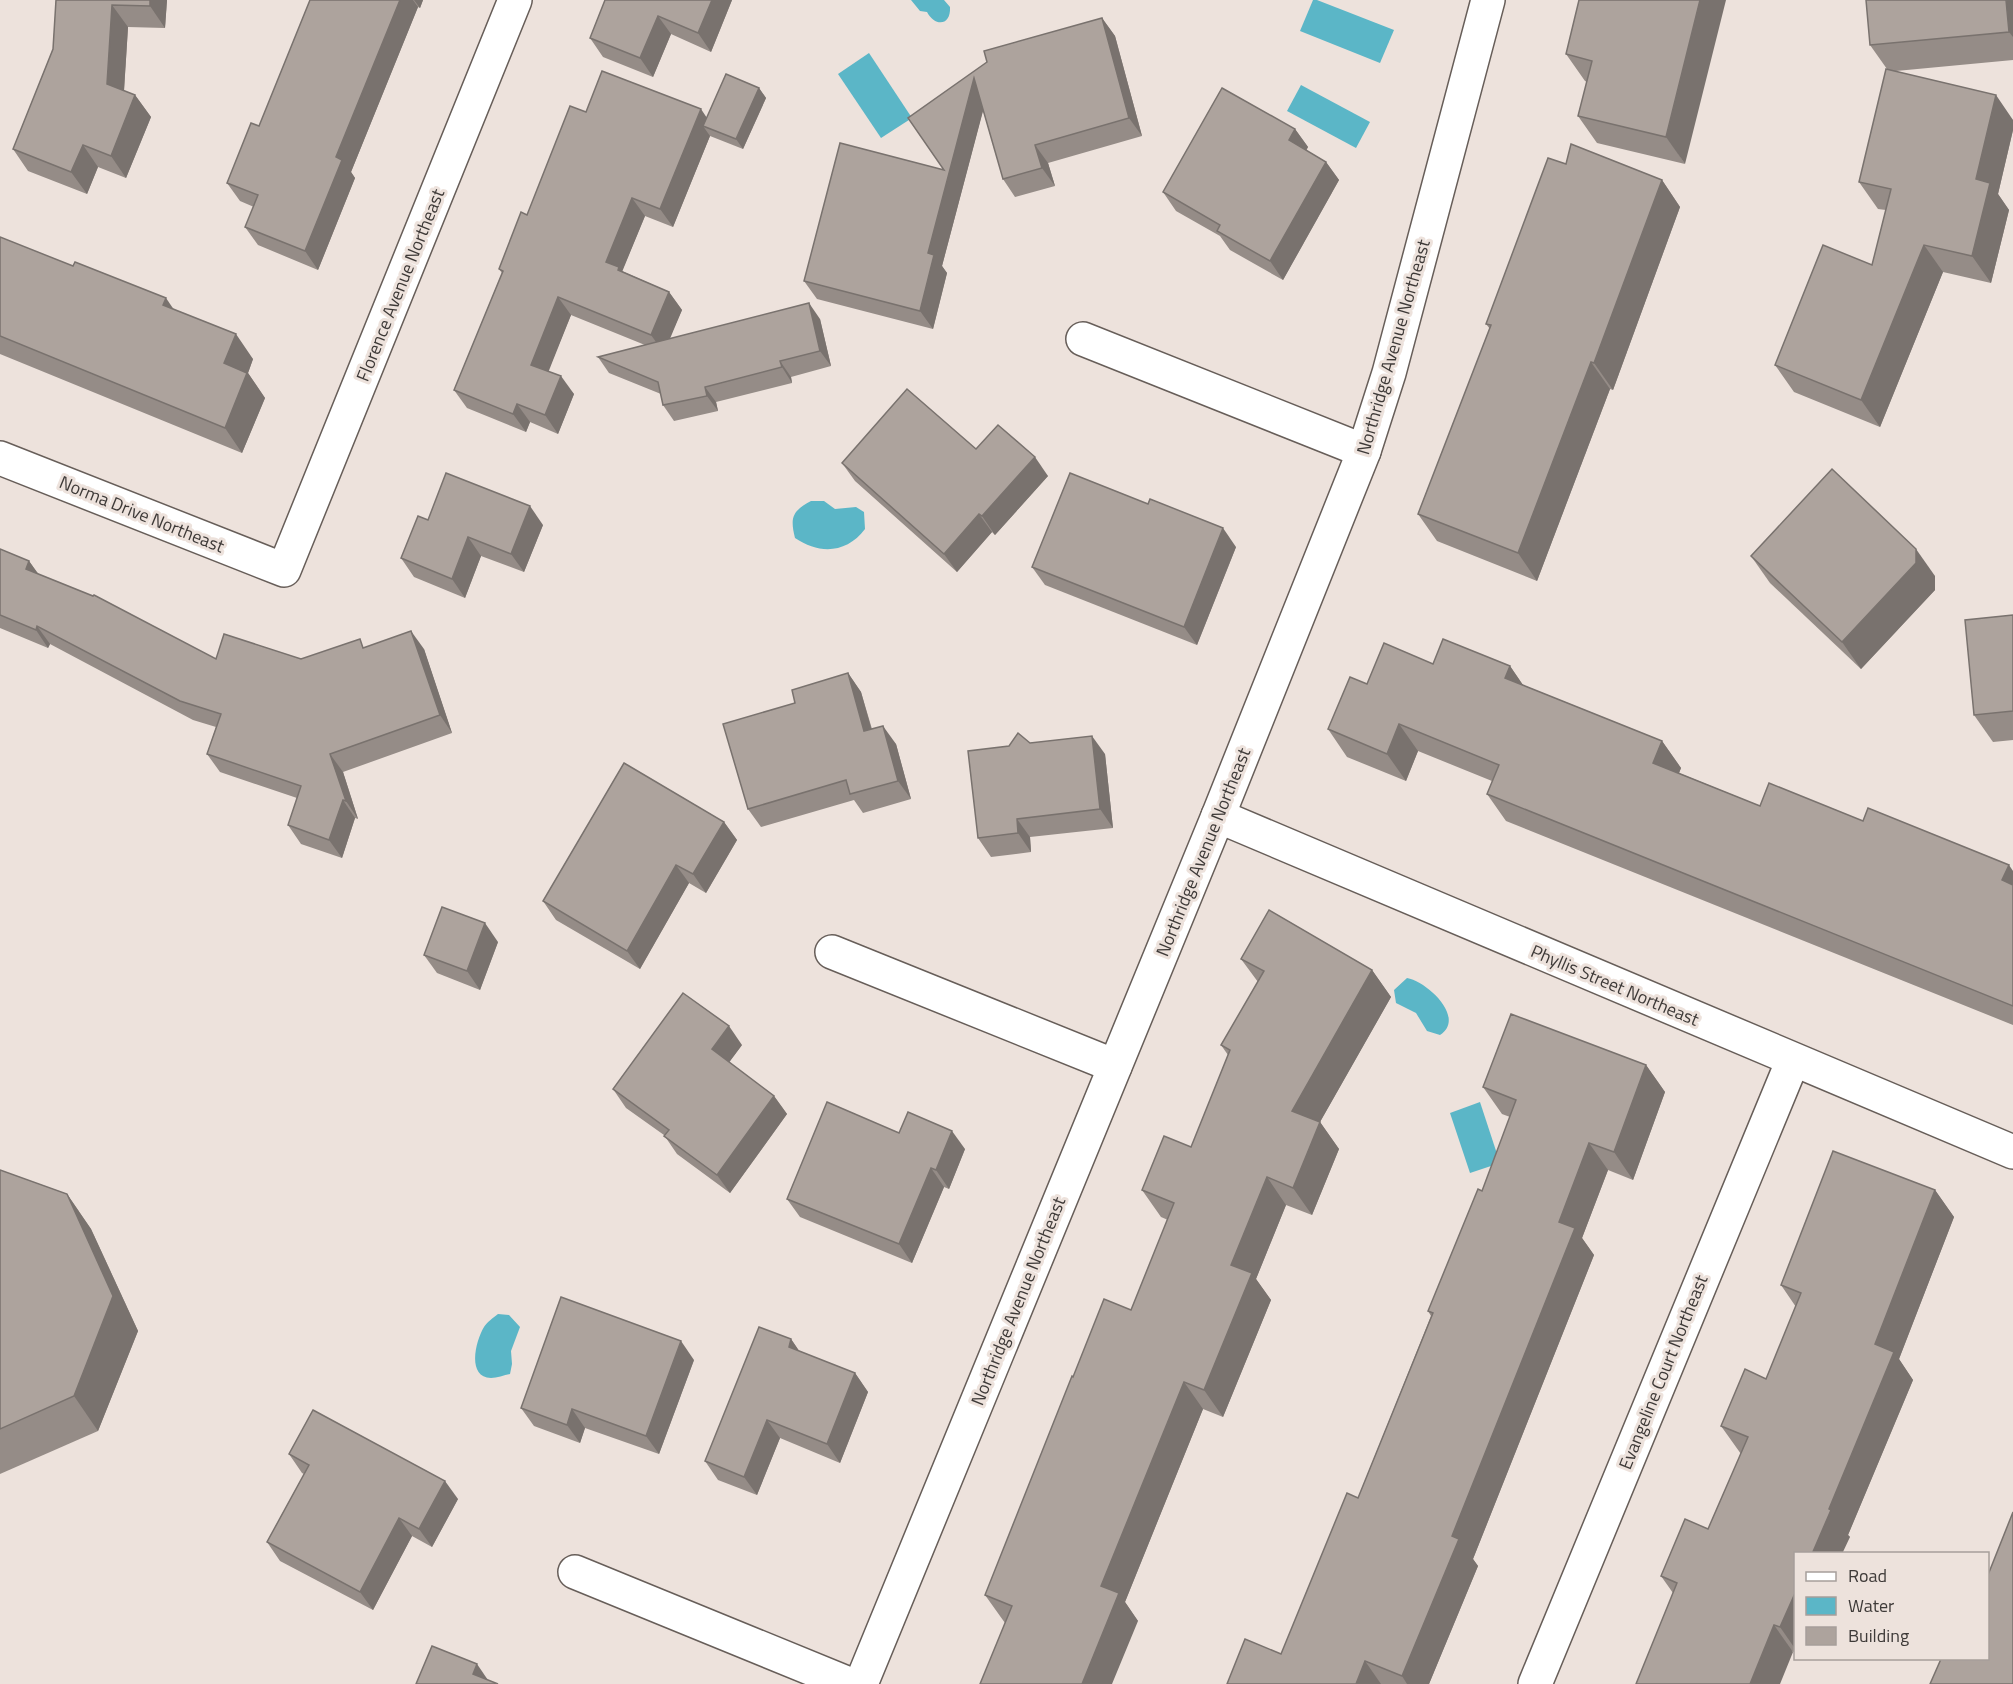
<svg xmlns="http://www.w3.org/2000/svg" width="2013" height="1684" font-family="'Titillium Web',sans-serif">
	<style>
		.water { fill: #5bb6c7 }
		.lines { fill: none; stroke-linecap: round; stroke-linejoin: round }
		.minor-casing { stroke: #675e59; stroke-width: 36 }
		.minor { stroke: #fff; stroke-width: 33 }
		.wall { fill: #958c87 }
		.shaded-wall { fill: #79726e }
		.building { fill: #ada39d; stroke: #79726e; stroke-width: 1.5 }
		.labels { text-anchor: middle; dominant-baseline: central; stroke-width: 6; stroke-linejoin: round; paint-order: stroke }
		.street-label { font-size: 18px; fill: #3e3a38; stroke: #ede2dc }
	</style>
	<rect width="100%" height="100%" fill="#ede2dc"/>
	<g class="water">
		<path d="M911 0H944L950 7C951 26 935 27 927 12L920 11Z"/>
		<path d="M1313 0H1317L1394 30 1380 63 1300 31Z"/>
		<path d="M869 53 912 118 881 138 838 74Z"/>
		<path d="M1301 85 1370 122 1356 148 1287 111Z"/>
		<path d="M811 501H824L835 509 856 507 864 512 865 529C847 553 820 555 795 538 790 518 792 511 811 501Z"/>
		<path d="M1407 978C1428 982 1466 1018 1440 1035L1427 1031 1416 1013 1396 1003 1394 990Z"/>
		<path d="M1480 1102 1500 1163 1470 1173 1450 1113Z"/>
		<path d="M498 1314 509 1315 520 1327 511 1351 512 1364 510 1374C504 1375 497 1378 491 1378 466 1377 476 1340 484 1327 487 1322 493 1318 498 1314Z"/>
	</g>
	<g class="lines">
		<defs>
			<g id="minor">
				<path d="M1083 339 1364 451"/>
				<path d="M0 458 284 570 515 0"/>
				<path d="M1218 816 2013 1152"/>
				<path d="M832 952 1115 1066"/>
				<path d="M575 1572 849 1684"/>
				<path d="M861 1684 1218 816 1364 451 1389 373 1488 0"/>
				<path d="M1535 1684 1793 1060"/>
			</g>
		</defs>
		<use href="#minor" class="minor-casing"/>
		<use href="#minor" class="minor"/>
	</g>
	<g class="wall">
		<path d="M56 0H167L165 28 128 27 124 91 135 95 151 117 126 178 98 167 87 194 28 171 13 149 53 49Z"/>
		<path d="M310 0H423L420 8 418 7 351 172 355 178 318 270 258 245 245 227 254 207 240 201 227 183 259 126Z"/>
		<path d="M605 0H732L711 52 671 34 653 77 603 57 590 38Z"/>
		<path d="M1579 0 1685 164 1597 143 1578 116 1587 82 1585 81 1566 54Z"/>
		<path d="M2013 0V60L1896 71 2013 120V130L1998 194 2009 210 1991 283 1943 272 1880 427 1794 392 1775 365 1872 265 1886 210 1878 209 1859 182 1887 69 1870 45Z"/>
		<path d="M1102 18 1115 36 1142 136 1048 163 1055 186 1015 197 1003 179 983 110 942 266 947 273 933 329 817 299 804 281 944 170 908 118Z"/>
		<path d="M759 88 766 98 743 149 710 136 673 227 645 216 622 271 669 292 682 310 669 339 820 319 831 366 791 377 792 383 716 402 718 411 674 421 663 405 661 394 609 373 598 357 645 345 571 315 548 371 574 394 558 434 530 422 526 432 467 408 454 390 502 273 499 269 527 215 586 112 707 118Z"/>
		<path d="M1295 129 1308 147 1306 150 1326 162 1339 180 1283 280 1230 250 1220 236 1176 211 1163 192Z"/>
		<path d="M1566 164 1662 180 1680 207 1613 390 1610 389 1537 581 1437 541 1418 514 1490 329 1486 324Z"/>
		<path d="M0 237 173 309 253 359 248 373 265 398 242 453 0 354Z"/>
		<path d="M976 449 1048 476 995 535 992 532 957 572 855 481 842 463Z"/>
		<path d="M428 520 543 525 524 572 481 556 465 598 414 577 401 558Z"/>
		<path d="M1236 547 1197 645 1045 585 1032 567Z"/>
		<path d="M0 549 29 561 38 574 216 659H301L365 647 424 649 452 733 343 772 358 819 355 818 342 858 301 844 288 825 297 798 220 772 207 754 216 727 193 720 50 644 48 648 0 628Z"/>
		<path d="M1751 556 1935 576V590L1861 669 1770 583Z"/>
		<path d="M2013 615V740L1993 742 1974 715Z"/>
		<path d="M1433 664 1510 666 1523 685 1662 741 1681 768 1679 773 1760 806 1863 821 2013 871V1025L1506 821 1487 794 1492 781 1418 751 1406 781 1347 757 1328 729 1367 684Z"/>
		<path d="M848 673 861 692 872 729 896 744 911 799 863 813 854 800 761 827 748 809 795 703Z"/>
		<path d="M1030 743 1105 754 1113 828 1030 837 1031 852 991 857 978 838 1009 746Z"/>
		<path d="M724 822 737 840 706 893 689 883 640 969 556 920 543 901Z"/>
		<path d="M498 942 480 990 437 973 424 955Z"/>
		<path d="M1241 959 1372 970 1391 997 1320 1122 1339 1149 1312 1215 1286 1205 1256 1279 1271 1300 1223 1417 1203 1409 1125 1602 1138 1621 1005 1623 985 1595 1073 1377 1131 1310 1168 1220 1161 1217 1142 1190 1191 1147 1228 1055 1221 1045 1258 982Z"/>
		<path d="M742 1045 729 1062 774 1096 787 1114 730 1193 677 1154 664 1135 626 1108 613 1089Z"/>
		<path d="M1646 1065 1665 1092 1633 1180 1608 1170 1582 1238 1594 1255 1473 1559 1478 1566 1429 1684H1227L1281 1654 1358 1498 1431 1316 1428 1311 1482 1191 1510 1117 1502 1114 1483 1087Z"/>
		<path d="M899 1133 965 1149 949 1189 944 1187 912 1263 800 1217 787 1199Z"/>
		<path d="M0 1170 67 1194 91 1229 138 1331 98 1431 0 1474Z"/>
		<path d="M1935 1190 1954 1217 1899 1359 1913 1380 1848 1535 1850 1537 1796 1554V1653L1673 1593 1661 1576 1708 1529 1741 1454 1721 1426 1766 1379 1796 1307 1781 1285Z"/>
		<path d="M791 1339 799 1351 855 1373 868 1392 840 1463 780 1438 757 1495 718 1480 705 1461Z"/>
		<path d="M694 1360 659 1454 585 1428 580 1443 534 1426 521 1408Z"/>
		<path d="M289 1454 458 1499 432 1547 412 1536 373 1610 280 1561 267 1542 304 1474 302 1473Z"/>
	</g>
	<g class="shaded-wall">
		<path d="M150 0H167L165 28 150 6Z"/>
		<path d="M400 0H413L418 7 351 172 355 178 318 270 305 251 336 157Z"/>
		<path d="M414 0H423L420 8Z"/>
		<path d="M712 0H732L711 52 698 33Z"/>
		<path d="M1700 0H1726L1685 164 1666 137Z"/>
		<path d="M2006 0H2013V37L2009 32Z"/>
		<path d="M112 5 128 27 123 106 107 84Z"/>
		<path d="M658 16 671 34 653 77 640 58Z"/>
		<path d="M1102 18 1115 36 1142 136 1129 118Z"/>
		<path d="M974 78 987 96 942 266 947 273 933 329 920 311 928 253Z"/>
		<path d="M759 88 766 98 743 149 736 139Z"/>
		<path d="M135 95 151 117 126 178 111 156Z"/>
		<path d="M1996 95 2013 120V130L1998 194 2009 210 1991 283 1972 256 1976 179Z"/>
		<path d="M701 109 713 127 703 126 710 136 673 227 660 209Z"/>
		<path d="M1295 129 1308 147 1302 159 1289 140Z"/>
		<path d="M83 145 98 167 87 194 71 172Z"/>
		<path d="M1035 145 1048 163 1055 186 1042 168Z"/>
		<path d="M1326 162 1339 180 1283 280 1270 261Z"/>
		<path d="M1662 180 1680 207 1613 390 1594 363Z"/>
		<path d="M632 198 645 216 622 272 606 262Z"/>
		<path d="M1924 245 1943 272 1880 427 1861 400Z"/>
		<path d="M669 292 682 310 664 353 651 335Z"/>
		<path d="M558 297 571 315 544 383 531 365Z"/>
		<path d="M166 298 183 323 163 305Z"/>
		<path d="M809 303 820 319 831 366 820 351Z"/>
		<path d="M236 334 253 359 248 373 265 398 242 453 225 428 224 363Z"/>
		<path d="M780 361 791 377 792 383 782 367Z"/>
		<path d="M1591 362 1610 389 1537 581 1518 553Z"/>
		<path d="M561 376 574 394 558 434 545 415Z"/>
		<path d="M705 387 716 402 718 411 707 396Z"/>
		<path d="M517 404 530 422 526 432 513 414Z"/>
		<path d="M1035 457 1048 476 995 535 982 516Z"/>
		<path d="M530 506 543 525 524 572 511 554Z"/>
		<path d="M979 514 992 532 957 572 944 554Z"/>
		<path d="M1223 528 1236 547 1197 645 1184 627Z"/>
		<path d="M468 537 481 556 465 598 452 579Z"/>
		<path d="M1916 549 1935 576V590L1861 669 1842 642Z"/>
		<path d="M29 561 42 579 26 569Z"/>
		<path d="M37 626 50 644 48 648 36 630Z"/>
		<path d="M411 631 424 649 452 733 440 715Z"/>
		<path d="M1510 666 1529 694 1505 678Z"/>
		<path d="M848 673 861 692 877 749 864 731Z"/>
		<path d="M1399 724 1418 751 1406 781 1387 754Z"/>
		<path d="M883 726 896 744 911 799 898 781Z"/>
		<path d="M1092 736 1105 754 1113 828 1100 809Z"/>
		<path d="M1662 741 1681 768 1672 790 1653 763Z"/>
		<path d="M330 754 343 772 358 819 346 801Z"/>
		<path d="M343 800 355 818 342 858 329 840Z"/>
		<path d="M1017 819 1030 837 1031 852 1018 833Z"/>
		<path d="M724 822 737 840 706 893 693 874Z"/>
		<path d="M676 865 689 883 640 969 627 951Z"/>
		<path d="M2009 865 2013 871V895L2002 880Z"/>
		<path d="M485 923 498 942 480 990 467 971Z"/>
		<path d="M1372 970 1391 997 1320 1122 1339 1149 1312 1215 1293 1188 1292 1111Z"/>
		<path d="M729 1026 742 1045 725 1068 712 1049Z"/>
		<path d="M1646 1065 1665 1092 1633 1180 1614 1152Z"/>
		<path d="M774 1096 787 1114 730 1193 717 1175Z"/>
		<path d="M952 1131 965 1149 949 1189 936 1170Z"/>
		<path d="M1589 1143 1608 1170 1582 1238 1594 1255 1473 1559 1478 1566 1429 1684H1407L1402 1676 1559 1222Z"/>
		<path d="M931 1168 944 1187 912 1263 899 1244Z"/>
		<path d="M1267 1177 1286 1205 1256 1279 1271 1300 1223 1417 1204 1390 1231 1265Z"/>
		<path d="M1935 1190 1954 1217 1899 1359 1913 1380 1848 1535 1850 1537 1842 1554H1812L1829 1509 1875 1344Z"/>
		<path d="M67 1194 91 1229 138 1331 98 1431 74 1396Z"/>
		<path d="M791 1339 804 1358 789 1347Z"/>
		<path d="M681 1341 694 1360 659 1454 646 1436Z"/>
		<path d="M855 1373 868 1392 840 1463 827 1444Z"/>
		<path d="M1184 1382 1203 1409 1125 1602 1138 1621 1112 1684H1082L1101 1586Z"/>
		<path d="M572 1409 585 1428 580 1443 567 1425Z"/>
		<path d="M767 1420 780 1438 757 1495 744 1477Z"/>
		<path d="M445 1481 458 1499 432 1547 419 1529Z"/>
		<path d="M399 1518 412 1536 373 1610 360 1592Z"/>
		<path d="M1796 1591V1650L1780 1627Z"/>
		<path d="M1774 1625 1793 1652 1780 1684H1750Z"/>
		<path d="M1365 1661 1381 1684H1356Z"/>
		<path d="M477 1664 490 1683 473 1674Z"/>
	</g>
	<g class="building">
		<path d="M56 0H150V6L112 5 107 84 135 95 111 156 83 145 71 172 13 149 53 49Z"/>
		<path d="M310 0H400L336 157 342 160 305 251 245 227 258 195 227 183 251 123 259 126Z"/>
		<path d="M605 0H712L698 33 658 16 640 58 590 38Z"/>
		<path d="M1579 0H1700L1666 137 1578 116 1592 61 1566 54Z"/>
		<path d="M1866 0H2006L2009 32 1870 45Z"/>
		<path d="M1102 18 1129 118 1035 145 1042 168 1003 179 974 78 928 253 934 255 920 311 804 281 840 143 944 170 908 118 987 62 984 51Z"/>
		<path d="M1886 69 1996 95 1976 179 1990 183 1972 256 1924 245 1861 400 1775 365 1823 245 1872 265 1891 189 1859 182Z"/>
		<path d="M602 71 701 109 660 209 632 198 606 262 619 267 618 270 669 292 651 335 558 297 531 365 561 376 545 415 517 404 513 414 454 390 503 271 499 269 521 212 527 215 570 106 586 112Z"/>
		<path d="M726 74 759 88 736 139 703 126Z"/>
		<path d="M1222 88 1295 129 1289 140 1326 162 1270 261 1217 231 1220 225 1163 192Z"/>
		<path d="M1571 144 1662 180 1594 363 1591 362 1518 553 1418 514 1491 325 1486 324 1548 158 1566 164Z"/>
		<path d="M0 237 73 266 75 262 166 298 163 305 236 334 224 363 247 373 225 428 0 336Z"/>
		<path d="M809 303 820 351 780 361 782 367 705 387 707 396 663 405 658 382 598 357Z"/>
		<path d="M907 389 976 449 998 425 1035 457 982 516 979 514 944 554 842 463Z"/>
		<path d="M1832 469 1916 549V563L1842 642 1751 556Z"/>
		<path d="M446 473 530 506 511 554 468 537 452 579 401 558 418 516 428 520Z"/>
		<path d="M1070 473 1148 504 1150 499 1223 528 1184 627 1032 567Z"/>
		<path d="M0 549 29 561 26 569 93 596 94 595 216 659 224 634 301 659 360 639 363 648 411 631 440 715 330 754 346 801 343 800 329 840 288 825 301 786 207 754 221 714 180 701 37 626 36 630 0 615Z"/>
		<path d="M2013 615V711L1974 715 1965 620Z"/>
		<path d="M1443 639 1510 666 1505 678 1662 741 1653 763 1760 806 1769 783 1863 821 1868 808 2009 865 2002 880 2013 885V1006L1487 794 1499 765 1399 724 1387 754 1328 729 1350 677 1367 684 1384 643 1433 664Z"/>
		<path d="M848 673 864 731 883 726 898 781 850 794 846 780 748 809 723 724 795 703 792 690Z"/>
		<path d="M1018 733 1030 743 1092 736 1100 809 1017 819 1018 833 978 838 968 751 1009 746Z"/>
		<path d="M624 763 724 822 693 874 676 865 627 951 543 901Z"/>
		<path d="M442 907 485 923 467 971 424 955Z"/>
		<path d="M1269 910 1372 970 1292 1111 1320 1122 1293 1188 1267 1177 1231 1265 1252 1273 1204 1390 1184 1382 1101 1586 1119 1593 1082 1684H980L1012 1606 985 1595 1072 1376 1073 1377 1104 1299 1131 1310 1174 1203 1142 1190 1164 1136 1191 1147 1230 1050 1221 1045 1264 971 1241 959Z"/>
		<path d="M683 993 729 1026 712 1049 774 1096 717 1175 664 1136 669 1130 613 1089Z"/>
		<path d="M1511 1014 1646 1065 1614 1152 1589 1143 1559 1222 1575 1228 1452 1536 1459 1539 1402 1676 1365 1661 1356 1684H1227L1245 1639 1281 1654 1347 1493 1358 1498 1433 1313 1428 1311 1478 1189 1482 1191 1516 1100 1483 1087Z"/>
		<path d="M827 1102 899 1133 908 1112 952 1131 936 1170 931 1168 899 1244 787 1199Z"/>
		<path d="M1833 1151 1935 1190 1875 1344 1894 1352 1829 1509 1831 1510 1812 1554H1796V1591L1780 1627 1774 1625 1750 1684H1636L1677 1583 1661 1576 1685 1519 1708 1529 1748 1437 1721 1426 1745 1369 1766 1379 1801 1293 1781 1285Z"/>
		<path d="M0 1170 67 1194 113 1296 74 1396 0 1429Z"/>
		<path d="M561 1297 681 1341 646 1436 572 1409 567 1425 521 1408Z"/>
		<path d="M759 1327 791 1339 789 1347 855 1373 827 1444 767 1420 744 1477 705 1461Z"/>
		<path d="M313 1410 445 1481 419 1529 399 1518 360 1592 267 1542 309 1465 289 1454Z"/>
		<path d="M2013 1512V1684H1930L1941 1659H1988V1575Z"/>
		<path d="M432 1646 477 1664 473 1674 498 1684H416Z"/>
	</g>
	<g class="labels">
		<g class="street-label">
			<text transform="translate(400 285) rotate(-68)">Florence Avenue Northeast</text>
			<text transform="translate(1393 347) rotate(-74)">Northridge Avenue Northeast</text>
			<text transform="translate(142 514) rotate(22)">Norma Drive Northeast</text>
			<text transform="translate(1203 852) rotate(-68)">Northridge Avenue Northeast</text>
			<text transform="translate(1615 985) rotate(23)">Phyllis Street Northeast</text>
			<text transform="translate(1018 1301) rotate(-68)">Northridge Avenue Northeast</text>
			<text transform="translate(1663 1372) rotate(-68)">Evangeline Court Northeast</text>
		</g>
	</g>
	<rect x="1794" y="1552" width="195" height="108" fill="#ede2dc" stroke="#a79f9a" stroke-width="1.5"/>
	<rect x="1806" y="1572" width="30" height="9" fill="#ffffff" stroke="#a79f9a" stroke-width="1.5"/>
	<text x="1848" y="1582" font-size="18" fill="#3e3a38">Road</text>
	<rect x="1806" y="1597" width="30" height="18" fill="#5bb6c7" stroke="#a79f9a" stroke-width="1.5"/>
	<text x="1848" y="1612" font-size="18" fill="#3e3a38">Water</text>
	<rect x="1806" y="1627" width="30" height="18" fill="#ada39d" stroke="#a79f9a" stroke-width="1.5"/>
	<text x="1848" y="1642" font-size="18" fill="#3e3a38">Building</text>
</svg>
